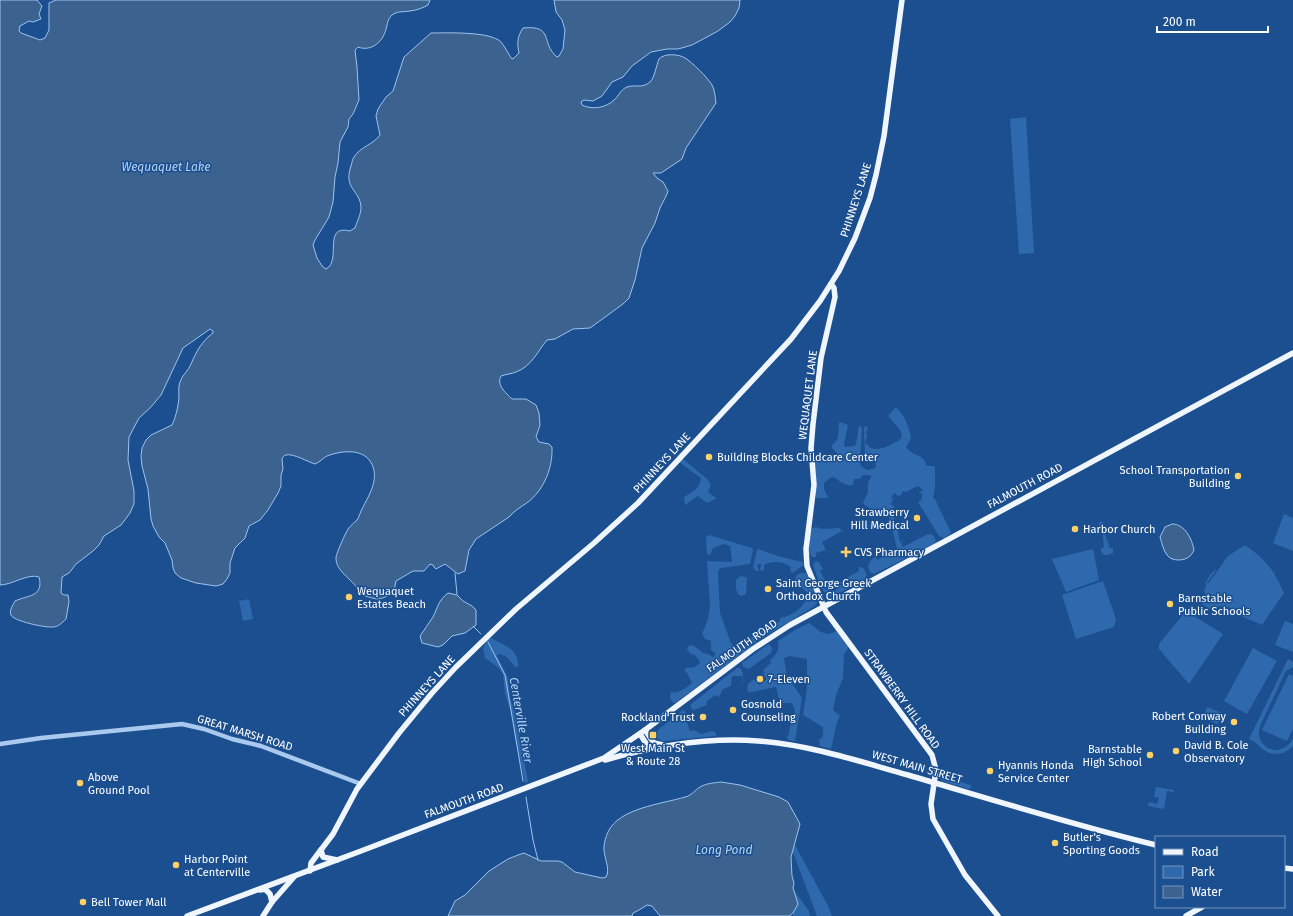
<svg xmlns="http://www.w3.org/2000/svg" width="1293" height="916" font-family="'Fira Sans',sans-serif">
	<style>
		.green { fill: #2e69ad }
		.water { fill: #3c6290; stroke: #9cc4f0 }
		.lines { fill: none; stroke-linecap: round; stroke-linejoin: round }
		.stream { stroke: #9cc4f0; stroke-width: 1 }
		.minor { stroke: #a9c9ee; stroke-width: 4.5 }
		.major { stroke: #f0f6ff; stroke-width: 5.5 }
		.poi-dot { fill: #ffd166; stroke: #1b4f8f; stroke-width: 1.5 }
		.labels { text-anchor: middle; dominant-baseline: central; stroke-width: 3; stroke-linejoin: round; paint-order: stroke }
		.street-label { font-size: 11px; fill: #fff; stroke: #1b4f8f }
		.poi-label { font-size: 11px; fill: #fff; stroke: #1b4f8f; text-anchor: start }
		.water-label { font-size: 12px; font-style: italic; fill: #b5d3f5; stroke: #1b4f8f }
	</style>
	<rect width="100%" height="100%" fill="#1b4f8f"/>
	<g class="green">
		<path d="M1026 117 1034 253 1019 254 1010 119Z"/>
		<path d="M896 407C905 415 909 427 911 438L906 447C911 456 925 454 926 465L929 466H933L935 467V488L933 498 935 499 951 533 944 538 939 536 918 502 921 501 922 494 919 493 923 490 918 486 906 492 903 491 901 495 898 496 894 493 891 499 897 497 892 500 893 502 890 504 895 507 892 509 896 526H900L897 527 900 542 904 541 901 543 903 547 928 534 933 535 936 541 933 545 874 574 870 572 868 567C869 563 871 558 876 557L877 560 886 555V551L889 554 897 549 892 526 889 519 890 516 886 510 882 513C877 510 867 509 863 503L868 492V482L871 478 870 475H863L860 479H854L853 484 851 486 842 483 834 477 830 478 824 483V489L828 497 827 498H817L815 495 813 454 821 455 825 462 834 461 838 456 837 453 832 448V445C840 440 838 432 839 423L840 422 848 425 844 444 845 447 854 446 856 444 859 426 862 427 860 461 861 466 867 470 873 469 876 467 875 460 869 456H865L864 427 867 426 868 430 866 431 867 436 865 443 868 445 869 447C881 453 889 444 900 440L902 435 900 430 888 416Z"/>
		<path d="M682 458 708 480 711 485 708 492 716 498 715 499 707 503 698 496 685 505 684 497C692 492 700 489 701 478L679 462Z"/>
		<path d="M1284 514 1293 518V551L1273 543Z"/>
		<path d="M1100 522H1103L1106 530 1104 532 1110 548H1113V553L1108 555H1104L1101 552V548L1104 547 1102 527 1099 526V523Z"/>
		<path d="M816 527 822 529 839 528 842 531 822 542 827 553 825 550 816 553V557H812L808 552 810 529Z"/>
		<path d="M709 535 752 548 753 550 750 564 722 568 719 569 718 573 720 613 731 643 736 648 764 629 780 621V618C795 615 804 607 809 593L806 592 795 581 796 576C808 567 808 578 812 587 813 591 817 595 817 599 818 604 815 605 813 607L764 637 675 703 672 702 670 697 671 692C679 694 686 688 692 683L687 673 684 670 688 667C692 669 698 666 700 662L695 655 691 654 687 650 688 646 693 645 703 653 708 654 713 657 716 654 711 650V641L705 639 702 634 708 619 710 606 707 561 732 562V560L730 546 723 544 713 548 710 555 707 554 706 537Z"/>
		<path d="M1245 545C1265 559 1274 570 1284 593L1262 625 1243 617 1228 607 1219 606 1216 610 1210 609 1202 604V601L1209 604 1211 601 1206 597 1204 590 1207 585 1205 584C1208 579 1210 572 1217 569L1207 583 1208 584 1228 556Z"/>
		<path d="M758 549 781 557 803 562 804 565 792 573 790 570 791 567C783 562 774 560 764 565V570L760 571 761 564H757L759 571H756L753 567 757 550Z"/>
		<path d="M1093 549 1099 580 1066 592 1052 559Z"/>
		<path d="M816 561C820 562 821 566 823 569L820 571 827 584 831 582 833 586 842 581 841 584 829 592H824L819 582 813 565Z"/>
		<path d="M859 567H862C866 571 868 576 864 580L832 597 826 596 825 593C831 593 839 588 843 583V580L859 571Z"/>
		<path d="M741 576 745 577 747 578 746 594 742 596 738 594 736 589V580Z"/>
		<path d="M1103 581 1116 619 1114 627 1076 639 1062 595Z"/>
		<path d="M249 599 253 619 243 621 239 601Z"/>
		<path d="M1186 611 1223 634 1189 684 1159 649V644Z"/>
		<path d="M1285 621 1293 624V652L1275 645Z"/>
		<path d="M809 623 821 632 829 634 837 631 849 647 844 654 843 678 836 695 833 710 840 716 837 722 831 749 820 746 819 740C824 737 823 733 823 727L803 715 807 687V659L790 656 784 658 787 676 802 698 795 741 788 740 787 737 789 734C790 731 789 727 791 724 794 716 798 711 791 703H783L779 699 776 687 752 692H749L747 690 748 684 753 680 754 679 759 685 767 679 762 673 764 674 765 673 763 670 771 663 770 660C777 654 779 651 778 641L795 630Z"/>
		<path d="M491 638C504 646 519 648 518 667H515L507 657 499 654 497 655 508 678 510 698 516 715 528 782 525 783 515 737 513 719 505 693 503 675 500 669 485 658 483 648 488 639Z"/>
		<path d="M769 644 772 648 771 653 749 669 743 667 742 663Z"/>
		<path d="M1253 648 1277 661 1247 714 1224 701Z"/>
		<path d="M1288 659 1293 662V667L1286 671 1284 675 1260 726C1253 749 1282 760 1293 738V746C1286 754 1274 757 1264 750 1258 746 1257 742 1249 739Z"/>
		<path d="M737 668H740L743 673 742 687V676H732L731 686 723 689 719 697 715 695 706 702 707 705 694 710 692 709 690 705Z"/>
		<path d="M1289 674 1293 676V729L1287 741 1262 730Z"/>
		<path d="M1207 707 1222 713 1218 724 1203 719Z"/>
		<path d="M683 710 686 712 684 715 690 731 694 730 701 734 713 731 716 733V736L663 741 657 739 654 733Z"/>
		<path d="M941 770 944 772 943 777 971 785V788L969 789 942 781 939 775H937L938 771Z"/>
		<path d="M1156 787 1174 790V792L1167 791 1164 809 1148 806 1149 802 1157 804 1159 798 1154 797Z"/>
		<path d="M794 843 828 906 832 916H817L792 850Z"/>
		<path d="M793 889 809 911 810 916H793L791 890Z"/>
	</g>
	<g class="water">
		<path d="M0 0H37L42 6 39 14 41 19 33 22 29 21 20 26 19 31 21 33 40 40 45 38 49 30V3L56 0H430L428 5C423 8 417 10 410 11 404 12 397 11 392 15 387 20 388 23 386 29 383 42 371 52 358 47L355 50 357 67 359 100 353 114 349 119 348 127 340 142 338 163 335 177 333 202 329 217 315 240 313 245 317 258 322 266 326 269C342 261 322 224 350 231L355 228C357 221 361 215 361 207 360 190 343 189 351 166 352 163 352 160 354 157 360 147 374 144 380 135L376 116 378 109 386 97 393 91 404 57 431 33C447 33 490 31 501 42 505 47 508 53 511 58L513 59 519 53C517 43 517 37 523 28 555 25 540 43 557 57L559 56 563 49 565 30 562 20 556 12 554 0H740L739 8 735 16 730 22 718 31 692 45 678 49H667L651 52 632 66 623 77 612 82 602 96 593 101 584 100 581 102 582 105C592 110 606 108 614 100 619 96 620 90 627 87 635 84 642 89 650 82 655 77 656 66 659 59 664 53 679 54 685 58 692 62 708 78 712 85 715 90 715 97 716 103L686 148 682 159 661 173H653L657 178 663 182 668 191 667 194 660 208 655 223 642 248 635 280 629 298 623 304 590 328 573 329 555 339 547 340C537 352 532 366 516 372 512 374 506 374 501 376 496 385 506 393 512 399H526L536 405 539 413 540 425 536 437 539 442 549 444 552 447C553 467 544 490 528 502 521 507 514 511 509 517L476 539 469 550 465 571 458 574 445 564 436 569 434 567 433 565 430 564 424 571H413L396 581 394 591C380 602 377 600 360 594 356 580 335 573 336 557 337 552 345 534 348 529 351 525 354 523 357 520 359 517 360 513 362 509 369 495 381 477 370 461 361 448 340 451 327 456 323 458 320 462 315 464 308 462 293 453 286 455 284 455 283 457 282 459L283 469 281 475V486L278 493 268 510 260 520 249 526 245 538 235 548 230 563V573L227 579 223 584 216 586 196 583 181 578 175 573 173 568 172 560 165 543 159 537 153 526 151 519 148 489 142 466 141 456 142 448 146 440 151 435 172 425C176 417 178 407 179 398 179 393 178 387 180 382 182 375 189 370 191 364 196 352 202 341 213 333V331L210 329 183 348 161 395 150 408 139 418 129 437 128 460 134 491V504L130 513 121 525 104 536 99 545 93 551 76 564 69 573 62 577 61 593 64 595H68L69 602 66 619C62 623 58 627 53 627 46 628 13 621 11 615 9 610 13 605 15 601 28 595 44 597 39 577 28 573 12 585 0 585Z"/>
		<path d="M1172 524C1185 524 1192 539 1194 550 1193 552 1192 554 1190 556 1185 561 1172 562 1167 555 1163 550 1162 543 1160 537L1165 527Z"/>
		<path d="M448 593 457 595 463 601 472 606 476 610V625L465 633 452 636 443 645 438 647 422 643 420 636C424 630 429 623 433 617 438 607 438 601 448 593Z"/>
		<path d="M721 782 740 785 779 797 788 802 800 824 791 857 792 876 794 883 793 888 798 904 793 913 789 916H660L652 906 647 905 639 910 633 913 632 916H448L455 901 465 895 489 871 508 859 518 855 524 853 541 861H558L562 862 575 872 602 878 606 877C611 870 603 855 604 847 604 843 606 836 608 832 619 808 662 804 685 797 691 796 695 790 700 787 707 783 714 783 721 782Z"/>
	</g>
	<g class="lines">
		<g class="stream">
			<path d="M455 573 457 594"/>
			<path d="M473 626 481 634"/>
			<path d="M488 642 505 675 523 781"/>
			<path d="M526 797 533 840 538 860"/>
		</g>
		<path class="minor" d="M0 744 41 738 182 724 204 729 232 739 261 746 361 784"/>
		<g class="major">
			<path d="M831 284 834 288 835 297 821 358 813 424 811 448 814 485 806 549 807 566 826 612 932 755 936 770 931 804 933 819 965 875 998 916"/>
			<path d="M645 730 654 743 663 745"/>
			<path d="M640 734 647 745 652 748"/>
			<path d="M605 760C655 746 706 737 758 741 810 745 858 761 908 775 990 799 1073 825 1156 845"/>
			<path d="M321 850 323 857 337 860"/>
			<path d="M1284 868 1293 869"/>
			<path d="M310 871 311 863 333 834 357 789 399 733 432 693 456 667 516 609 594 543 638 503 791 339 820 301 839 271 855 238 870 198 876 175 884 136 902 0"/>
			<path d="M260 890 265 889 270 894 272 902"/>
			<path d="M187 916 361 851 604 758 645 730 753 649 790 625 1293 353"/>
			<path d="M263 916 272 902 294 877"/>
			<path d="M1186 916 1202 907"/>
		</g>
	</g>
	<g class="poi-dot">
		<circle cx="709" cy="457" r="4"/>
		<circle cx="1238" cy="476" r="4"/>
		<circle cx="917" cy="518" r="4"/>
		<circle cx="1075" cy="529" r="4"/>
		<path d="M844 546h4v4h4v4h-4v4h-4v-4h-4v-4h4z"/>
		<circle cx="768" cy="589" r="4"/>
		<circle cx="349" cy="597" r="4"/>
		<circle cx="1170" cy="604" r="4"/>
		<circle cx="760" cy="679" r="4"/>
		<circle cx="733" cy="710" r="4"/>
		<circle cx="703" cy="717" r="4"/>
		<circle cx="1234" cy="722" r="4"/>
		<rect x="649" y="731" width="8" height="8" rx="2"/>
		<circle cx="1176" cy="751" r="4"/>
		<circle cx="1150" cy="755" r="4"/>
		<circle cx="990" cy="771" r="4"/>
		<circle cx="80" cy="783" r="4"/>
		<circle cx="1055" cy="843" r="4"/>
		<circle cx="176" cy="865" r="4"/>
		<circle cx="83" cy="902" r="4"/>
	</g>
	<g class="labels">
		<g class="street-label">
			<text transform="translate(856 200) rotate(-72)">PHINNEYS LANE</text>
			<text transform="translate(808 395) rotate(-83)">WEQUAQUET LANE</text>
			<text transform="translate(662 463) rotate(-47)">PHINNEYS LANE</text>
			<text transform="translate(1025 486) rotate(-28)">FALMOUTH ROAD</text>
			<text transform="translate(742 646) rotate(-35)">FALMOUTH ROAD</text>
			<text transform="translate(427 686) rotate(-48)">PHINNEYS LANE</text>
			<text transform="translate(902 699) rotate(54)">STRAWBERRY HILL ROAD</text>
			<text transform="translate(245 733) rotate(17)">GREAT MARSH ROAD</text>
			<text transform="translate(917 767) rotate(16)">WEST MAIN STREET</text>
			<text transform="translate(464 801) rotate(-20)">FALMOUTH ROAD</text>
		</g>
		<g class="poi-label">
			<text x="717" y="457">Building Blocks Childcare Center</text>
			<text x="1230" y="470" text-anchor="end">School Transportation<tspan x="1230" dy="13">Building</tspan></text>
			<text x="909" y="512" text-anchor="end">Strawberry<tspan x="909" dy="13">Hill Medical</tspan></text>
			<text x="1083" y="529">Harbor Church</text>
			<text x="854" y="552">CVS Pharmacy</text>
			<text x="776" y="583">Saint George Greek<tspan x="776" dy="13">Orthodox Church</tspan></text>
			<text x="357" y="591">Wequaquet<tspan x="357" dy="13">Estates Beach</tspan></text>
			<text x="1178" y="598">Barnstable<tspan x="1178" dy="13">Public Schools</tspan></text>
			<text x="768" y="679">7-Eleven</text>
			<text x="741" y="704">Gosnold<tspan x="741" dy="13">Counseling</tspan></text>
			<text x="1226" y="716" text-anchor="end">Robert Conway<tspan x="1226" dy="13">Building</tspan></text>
			<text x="695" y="717" text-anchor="end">Rockland Trust</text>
			<text x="1184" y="745">David B. Cole<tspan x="1184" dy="13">Observatory</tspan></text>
			<text x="653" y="748" text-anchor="middle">West Main St<tspan x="653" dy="13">&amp; Route 28</tspan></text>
			<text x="1142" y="749" text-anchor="end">Barnstable<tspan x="1142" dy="13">High School</tspan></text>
			<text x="998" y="765">Hyannis Honda<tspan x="998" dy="13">Service Center</tspan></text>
			<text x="88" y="777">Above<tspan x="88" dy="13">Ground Pool</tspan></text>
			<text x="1063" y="837">Butler's<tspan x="1063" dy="13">Sporting Goods</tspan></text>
			<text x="184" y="859">Harbor Point<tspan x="184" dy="13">at Centerville</tspan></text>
			<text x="91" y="902">Bell Tower Mall</text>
		</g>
		<g class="water-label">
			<text x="166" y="167">Wequaquet Lake</text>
			<text transform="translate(521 720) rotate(80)">Centerville River</text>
			<text x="724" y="850">Long Pond</text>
		</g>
	</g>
	<rect x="1155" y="836" width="130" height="72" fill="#1b4f8f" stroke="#7695bc"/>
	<rect x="1163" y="849" width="20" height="6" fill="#f0f6ff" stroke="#7695bc"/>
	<text x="1191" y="856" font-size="12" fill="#ffffff">Road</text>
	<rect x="1163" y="866" width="20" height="12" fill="#2e69ad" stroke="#7695bc"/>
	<text x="1191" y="876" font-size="12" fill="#ffffff">Park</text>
	<rect x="1163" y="886" width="20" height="12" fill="#3c6290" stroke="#7695bc"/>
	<text x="1191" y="896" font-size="12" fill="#ffffff">Water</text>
	<path d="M1157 26v6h111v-6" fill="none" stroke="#ffffff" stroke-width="2"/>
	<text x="1163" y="26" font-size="12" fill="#ffffff" stroke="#1b4f8f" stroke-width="3" paint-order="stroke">200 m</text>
</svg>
